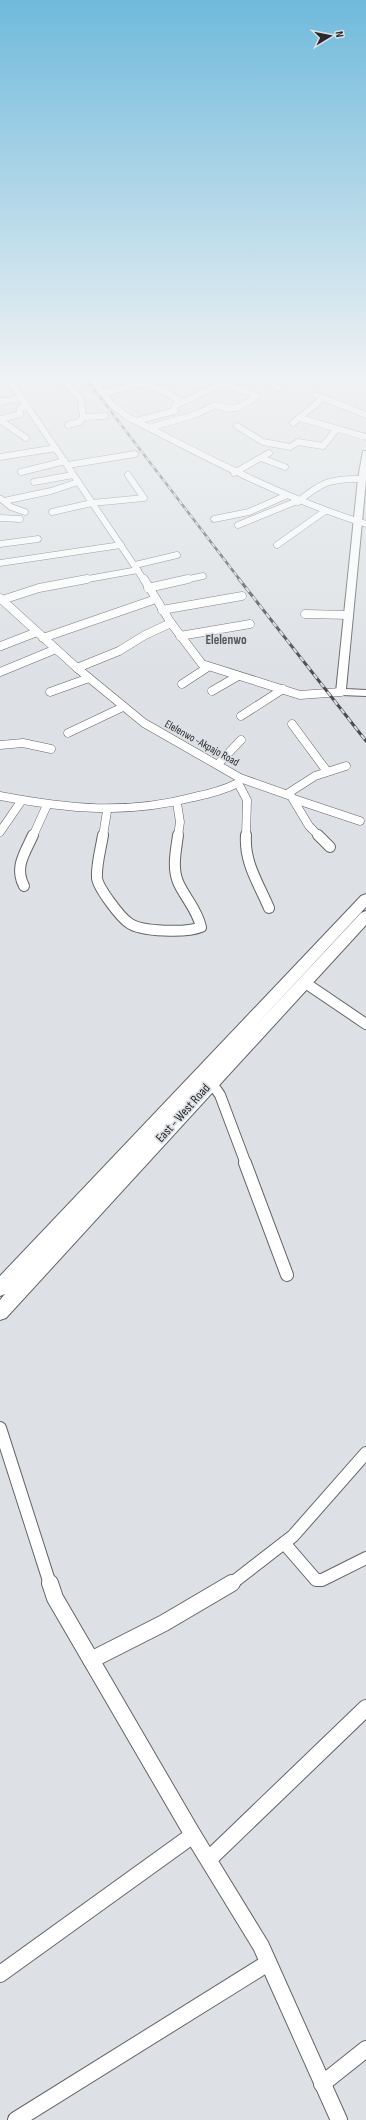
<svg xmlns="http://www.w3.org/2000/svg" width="366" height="2120" font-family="'Sofia Sans Condensed',sans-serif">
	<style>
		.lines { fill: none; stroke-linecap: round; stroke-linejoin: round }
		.street-far4-casing { stroke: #636569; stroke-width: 7 }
		.street-far3-casing { stroke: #636569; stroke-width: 9 }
		.street-far2-casing { stroke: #636569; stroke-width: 12 }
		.street-far1-casing { stroke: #636569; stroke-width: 14 }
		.street-casing { stroke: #636569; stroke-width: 18 }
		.secondary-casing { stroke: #636569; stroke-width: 2 }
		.primary-casing { stroke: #636569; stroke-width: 2 }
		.street-far4 { stroke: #fff; stroke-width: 6 }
		.street-far3 { stroke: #fff; stroke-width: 8 }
		.street-far2 { stroke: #fff; stroke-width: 10 }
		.street-far1 { stroke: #fff; stroke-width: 12 }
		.street { stroke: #fff; stroke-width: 16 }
		.secondary { fill: #fff; fill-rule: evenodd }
		.primary { fill: #fff; fill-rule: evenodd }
		.rail-far1-casing { stroke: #4a4c4e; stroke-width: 2.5 }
		.rail-casing { stroke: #4a4c4e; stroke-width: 3 }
		.rail-far1 { stroke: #dde1e5; stroke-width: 1.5; stroke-dasharray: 4.5; stroke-linecap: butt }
		.rail { stroke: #dde1e5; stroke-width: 2; stroke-dasharray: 5.5; stroke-linecap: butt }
		.labels { text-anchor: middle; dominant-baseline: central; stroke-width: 3.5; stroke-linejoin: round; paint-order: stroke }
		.far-street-label { font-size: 11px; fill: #28292b; stroke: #dde1e5 }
		.far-quarter-label { font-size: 13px; font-weight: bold; fill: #53565a; stroke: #dde1e5 }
		.street-label { font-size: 13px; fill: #28292b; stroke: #dde1e5 }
	</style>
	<rect width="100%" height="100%" fill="#dde1e5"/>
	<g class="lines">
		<defs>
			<g id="street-far4">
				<path d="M9 379 144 580"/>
				<path d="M63 379 81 400 83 417 105 416"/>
				<path d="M81 379C106 406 118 383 146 384 154 385 174 398 182 402"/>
				<path d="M92 379 112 405 128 417C206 457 282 498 366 524"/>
				<path d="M265 379 278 388"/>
				<path d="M316 395 366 415"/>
				<path d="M0 402 21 398"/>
				<path d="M300 418 366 437"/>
				<path d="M0 419 20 414V408L26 406"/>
				<path d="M0 420 26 438"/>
				<path d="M136 421 175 411 174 407 176 405 233 379"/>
				<path d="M293 423 323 398"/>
				<path d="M68 425 80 422 83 417"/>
				<path d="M237 426 263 442 290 447 298 442 323 446 336 430"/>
				<path d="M149 428 197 414 215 405C239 412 237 408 257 396L225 384"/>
				<path d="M0 457 56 448"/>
				<path d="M261 458 285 467"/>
				<path d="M68 465 135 454"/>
				<path d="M21 472 65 461"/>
				<path d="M234 473 269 453"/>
				<path d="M34 482 73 475"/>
				<path d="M1 499 11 507 25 512"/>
				<path d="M4 501 51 491 78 482"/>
				<path d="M298 502C321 482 332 478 362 479"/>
				<path d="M52 512 92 503 144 498 128 475"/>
				<path d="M0 518 20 519"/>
				<path d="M214 519 249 512 285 496"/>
				<path d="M238 525 297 501"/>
				<path d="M0 544 38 539"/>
				<path d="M277 545 325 511"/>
				<path d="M0 563 121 545"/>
				<path d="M135 565 177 555"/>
				<path d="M82 580 138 570"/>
				<path d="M184 580 203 576"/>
			</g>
			<g id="street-far3">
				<path d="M144 579 171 623 202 664 300 695 341 692"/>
				<path d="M148 588 188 579"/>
				<path d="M0 598 77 668 144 723 240 778 238 783C224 790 209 794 194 797 126 815 68 809 0 796"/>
				<path d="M2 600 39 588 87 579"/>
				<path d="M162 610 242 596"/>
				<path d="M305 614 349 615"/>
				<path d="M180 636 250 624"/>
				<path d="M43 638 156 599"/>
				<path d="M1 646 37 632"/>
				<path d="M77 668 119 651 145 635 171 623"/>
				<path d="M0 672 56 649"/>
				<path d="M182 684 208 667"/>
				<path d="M212 691 238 676"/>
				<path d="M50 692 89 678"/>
				<path d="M241 716 283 689"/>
				<path d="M292 724 326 770"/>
				<path d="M68 733 123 707"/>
				<path d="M0 745 23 743 51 749"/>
				<path d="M218 764 241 740"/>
				<path d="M240 778 291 796 309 826 319 836"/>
				<path d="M238 783 247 800 246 836"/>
				<path d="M287 794 315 776 346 766"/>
				<path d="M294 799 360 821"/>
				<path d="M177 803 180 822 178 836"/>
				<path d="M0 832 22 800"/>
				<path d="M33 836 47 805"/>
				<path d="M103 836 107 811"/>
			</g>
			<g id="street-far2">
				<path d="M103 835C101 848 96 865 97 878 98 888 121 918 129 923 141 932 187 933 201 927 197 909 185 898 178 882 172 867 176 851 178 835"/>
				<path d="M246 835C244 863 259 884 269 908"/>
				<path d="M318 835 330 847"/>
				<path d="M24 886C14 867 25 853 33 835"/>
				<path d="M304 982 366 1024"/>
				<path d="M211 1082 220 1095 246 1164"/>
			</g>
			<g id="street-far1">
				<path d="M245 1163 287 1275"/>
				<path d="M0 1428 50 1584"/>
				<path d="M284 1543 316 1580H322L366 1558"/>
				<path d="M231 1584 293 1536 366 1453"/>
			</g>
			<g id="street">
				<path d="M50 1583 55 1598 193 1835 261 1946 339 2120"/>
				<path d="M91 1660 164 1623 232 1583"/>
				<path d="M209 1859 366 1708"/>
				<path d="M0 1974 193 1835"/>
				<path d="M322 2084 366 2049"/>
				<path d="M16 2120 268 1963"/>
			</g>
			<path id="secondary" d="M363 451H366V480L346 689 366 690V696L341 695 336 692 358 479Z"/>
			<path id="primary" d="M366 894V907L243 1039 361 913 366 911V925L6 1318 0 1320V1300L5 1294 0 1296V1276L361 896Z"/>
		</defs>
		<use href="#street-far4" class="street-far4-casing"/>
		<use href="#street-far3" class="street-far3-casing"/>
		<use href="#street-far2" class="street-far2-casing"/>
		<use href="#street-far1" class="street-far1-casing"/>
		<use href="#street" class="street-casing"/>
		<use href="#secondary" class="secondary-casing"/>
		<use href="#primary" class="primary-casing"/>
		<use href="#street-far4" class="street-far4"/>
		<use href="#street-far3" class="street-far3"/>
		<use href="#street-far2" class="street-far2"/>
		<use href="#street-far1" class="street-far1"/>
		<use href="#street" class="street"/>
		<use href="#secondary" class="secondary"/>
		<use href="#primary" class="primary"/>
		<defs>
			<path id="rail-far1" d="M86 379 240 580"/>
			<path id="rail" d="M239 579 366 741"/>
		</defs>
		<use href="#rail-far1" class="rail-far1-casing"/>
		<use href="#rail" class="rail-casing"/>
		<use href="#rail-far1" class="rail-far1"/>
		<use href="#rail" class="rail"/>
	</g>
	<linearGradient id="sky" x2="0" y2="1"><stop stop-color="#6fbadc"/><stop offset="0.56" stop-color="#f0f2f3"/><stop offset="1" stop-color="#f0f2f3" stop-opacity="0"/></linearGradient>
	<rect width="366" height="676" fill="url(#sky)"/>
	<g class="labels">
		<g class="far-street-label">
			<text transform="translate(202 743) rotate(29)">Elelenwo -Akpajo Road</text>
		</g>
		<g class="far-quarter-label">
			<text x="226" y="640">Elelenwo</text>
		</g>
		<g class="street-label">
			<text transform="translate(183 1113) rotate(-48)">East - West Road</text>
		</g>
	</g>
	<g transform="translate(330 36) rotate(80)" stroke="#dde1e5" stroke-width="3" paint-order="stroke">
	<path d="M0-3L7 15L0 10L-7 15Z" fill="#28292b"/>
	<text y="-6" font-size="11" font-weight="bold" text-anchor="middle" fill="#28292b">N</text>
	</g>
</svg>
